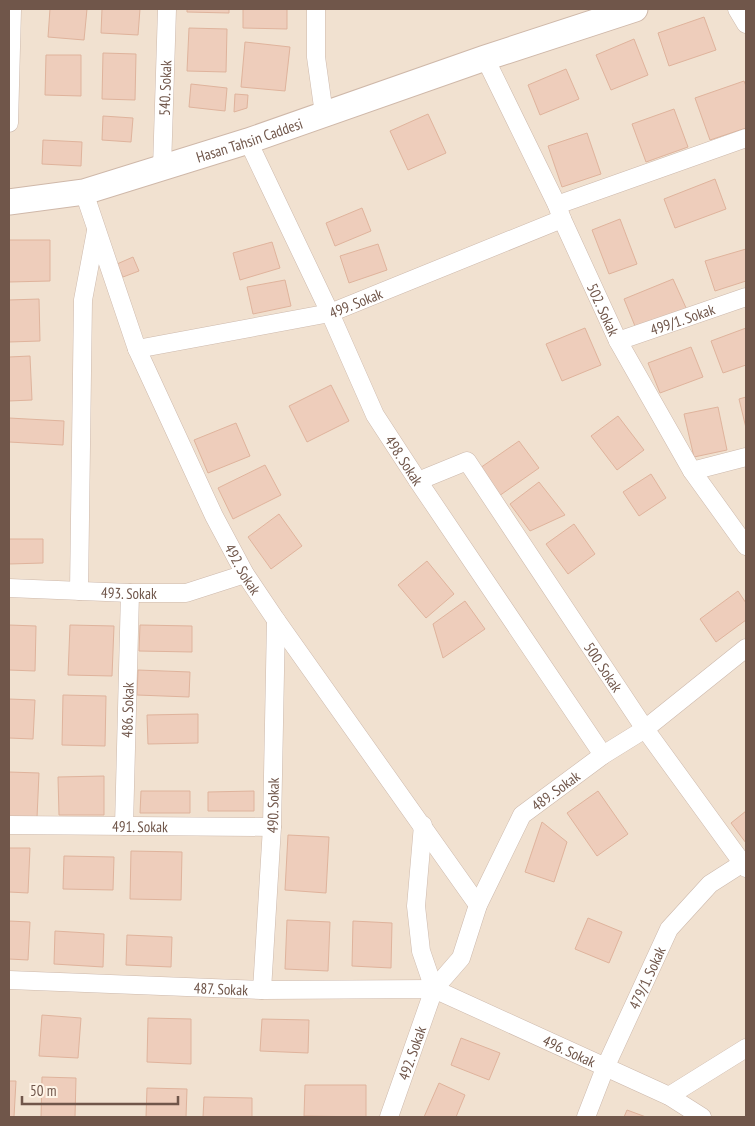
<svg xmlns="http://www.w3.org/2000/svg" width="755" height="1126" font-family="'PT Sans Narrow',sans-serif">
	<style>
		.residential { fill: #f1e1d0 }
		.building { fill: #eecdbb; stroke: #dfb39c }
		.lines { fill: none; stroke-linecap: round; stroke-linejoin: round }
		.street-casing { stroke: #cdb9ac; stroke-width: 19 }
		.secondary-casing { stroke: #cfb8a9; stroke-width: 27 }
		.street { stroke: #fff; stroke-width: 18 }
		.secondary { stroke: #fff; stroke-width: 25 }
		.labels { text-anchor: middle; dominant-baseline: central; stroke-width: 4; stroke-linejoin: round; paint-order: stroke }
		.street-label { font-size: 15px; fill: #70564a; stroke: #fef4e7 }
	</style>
	<rect width="100%" height="100%" fill="#faefe1"/>
	<rect class="residential" x="9" y="9" width="737" height="1108"/>
	<g class="building">
		<path d="M50 9H87L84 40 48 37Z"/>
		<path d="M102 9H140L138 35 101 33Z"/>
		<path d="M187 9H229V13L187 12Z"/>
		<path d="M243 9H287V29L243 28Z"/>
		<path d="M704 17 716 50 669 66 658 33Z"/>
		<path d="M189 28 227 29 226 72 187 71Z"/>
		<path d="M634 39 648 75 611 90 596 55Z"/>
		<path d="M245 42 290 47 285 91 241 87Z"/>
		<path d="M103 53 136 54 135 100 102 99Z"/>
		<path d="M46 55H81V96L45 95Z"/>
		<path d="M566 69 579 99 540 115 528 85Z"/>
		<path d="M744 81 746 86V128L710 140 695 98Z"/>
		<path d="M191 84 227 88 225 111 189 107Z"/>
		<path d="M235 94 248 95 247 108 234 112Z"/>
		<path d="M674 109 688 147 646 162 632 124Z"/>
		<path d="M428 114 446 153 408 170 390 131Z"/>
		<path d="M103 116 133 118 131 142 102 140Z"/>
		<path d="M587 133 601 174 562 187 548 146Z"/>
		<path d="M43 140 82 142 81 166 42 164Z"/>
		<path d="M715 179 726 209 675 228 664 199Z"/>
		<path d="M362 208 371 231 335 246 326 223Z"/>
		<path d="M620 219 637 264 609 274 592 230Z"/>
		<path d="M9 240H50V281L9 282Z"/>
		<path d="M272 242 280 268 240 280 233 253Z"/>
		<path d="M378 244 387 270 349 283 340 256Z"/>
		<path d="M746 249V281L715 291 705 261Z"/>
		<path d="M133 257 139 271 123 277 117 264Z"/>
		<path d="M673 279 687 310 637 331 624 299Z"/>
		<path d="M285 280 291 306 253 314 247 287Z"/>
		<path d="M39 299 40 341 9 342V300Z"/>
		<path d="M585 328 601 365 562 381 546 344Z"/>
		<path d="M746 328V365L723 373 711 341Z"/>
		<path d="M691 347 703 377 660 393 648 363Z"/>
		<path d="M30 356 32 400 9 401V357Z"/>
		<path d="M331 385 349 421 307 442 289 406Z"/>
		<path d="M746 397V428L739 399Z"/>
		<path d="M718 407 727 450 694 457 684 414Z"/>
		<path d="M618 416 644 450 617 470 591 436Z"/>
		<path d="M9 418 64 421 63 445 9 442Z"/>
		<path d="M236 423 250 456 208 473 194 440Z"/>
		<path d="M519 441 539 468 499 496 480 468Z"/>
		<path d="M265 465 281 495 233 519 218 488Z"/>
		<path d="M651 474 666 498 639 516 623 492Z"/>
		<path d="M539 482 565 515 530 531 510 504Z"/>
		<path d="M279 514 302 546 271 569 248 537Z"/>
		<path d="M574 524 595 554 568 574 546 544Z"/>
		<path d="M9 539H43V563L9 564Z"/>
		<path d="M427 561 454 594 426 618 398 585Z"/>
		<path d="M738 591 746 603V620L716 642 700 619Z"/>
		<path d="M465 601 485 629 443 658 433 624Z"/>
		<path d="M9 625 36 626 35 671 9 670Z"/>
		<path d="M70 625 114 626 112 676 68 675Z"/>
		<path d="M140 625 192 626V652L139 651Z"/>
		<path d="M138 670 190 672 189 697 137 695Z"/>
		<path d="M63 695 106 696 105 746 62 745Z"/>
		<path d="M9 699 35 700 33 739 9 738Z"/>
		<path d="M198 714V743L148 744 147 715Z"/>
		<path d="M9 772 39 773 37 818 9 817Z"/>
		<path d="M104 776V815H59L58 777Z"/>
		<path d="M141 791H190V813H140Z"/>
		<path d="M254 791V811H208V792Z"/>
		<path d="M598 791 628 834 597 856 567 813Z"/>
		<path d="M746 811V843L731 823Z"/>
		<path d="M542 822 567 842 554 882 525 872Z"/>
		<path d="M288 835 329 837 326 893 285 890Z"/>
		<path d="M9 848H30L28 893 9 892Z"/>
		<path d="M131 851 182 852 181 900 130 899Z"/>
		<path d="M64 856 114 857 113 890 63 889Z"/>
		<path d="M588 918 622 932 609 963 575 949Z"/>
		<path d="M287 920 330 922 328 971 285 969Z"/>
		<path d="M9 921 30 922 28 960 9 959Z"/>
		<path d="M353 921 392 923 391 968 352 966Z"/>
		<path d="M55 931 104 934 103 967 54 964Z"/>
		<path d="M127 935 172 937 171 967 126 965Z"/>
		<path d="M42 1015 81 1018 78 1058 39 1056Z"/>
		<path d="M148 1018 191 1019V1064L147 1062Z"/>
		<path d="M262 1019 309 1020 308 1053 260 1051Z"/>
		<path d="M461 1038 500 1053 489 1080 451 1065Z"/>
		<path d="M42 1077 76 1078 75 1117H41Z"/>
		<path d="M9 1081H16L14 1117H9Z"/>
		<path d="M439 1083 465 1095 456 1117H424Z"/>
		<path d="M305 1085H366V1117L304 1116Z"/>
		<path d="M147 1088 187 1089 186 1117H146Z"/>
		<path d="M204 1097 252 1098V1117H203Z"/>
		<path d="M627 1110 646 1117H624Z"/>
	</g>
	<g class="lines">
		<defs>
			<g id="street">
				<path d="M316 9V57L324 114"/>
				<path d="M737 9 746 24"/>
				<path id="s1" d="M485 58 557 205 562 219 618 341 692 471 746 546"/>
				<path d="M9 123 12 9"/>
				<path id="s2" d="M248 141 330 313 375 415 418 481 603 755"/>
				<path id="s3" d="M162 168 167 9"/>
				<path id="s4" d="M84 192 137 349 214 516 245 574 276 620 478 905"/>
				<path d="M557 205 746 138"/>
				<path id="s5" d="M618 341 746 297"/>
				<path id="s6" d="M137 349 330 313 562 219"/>
				<path d="M692 471 746 457"/>
				<path id="s7" d="M418 481 467 461 645 729 746 868"/>
				<path id="s8" d="M9 588 130 593H186L245 574"/>
				<path d="M79 591 83 300 96 231"/>
				<path id="s9" d="M9 825 272 827"/>
				<path d="M423 825 416 906 421 951 434 989"/>
				<path id="s10" d="M124 826 130 593"/>
				<path id="s11" d="M9 980 262 990 434 989 669 1096 702 1117"/>
				<path id="s12" d="M262 990 272 827 276 620"/>
				<path d="M669 1096 746 1048"/>
				<path id="s13" d="M389 1117 434 989 461 958 478 905 522 815 603 755 645 729 746 648"/>
				<path id="s14" d="M586 1117 605 1068 669 929 710 884 746 861"/>
			</g>
			<g id="secondary">
				<path id="s15" d="M9 202 84 192 248 141 485 58 635 9"/>
			</g>
		</defs>
		<use href="#street" class="street-casing"/>
		<use href="#secondary" class="secondary-casing"/>
		<use href="#street" class="street"/>
		<use href="#secondary" class="secondary"/>
	</g>
	<g class="labels">
		<g class="street-label">
			<text stroke="none"><textPath href="#s3" startOffset="80">540. Sokak</textPath></text>
			<text stroke="none"><textPath href="#s15" startOffset="249">Hasan Tahsin Caddesi</textPath></text>
			<text stroke="none"><textPath href="#s6" startOffset="224">499. Sokak</textPath></text>
			<text stroke="none"><textPath href="#s1" startOffset="278">502. Sokak</textPath></text>
			<text stroke="none"><textPath href="#s5" startOffset="68">499/1. Sokak</textPath></text>
			<text stroke="none"><textPath href="#s2" startOffset="356">498. Sokak</textPath></text>
			<text stroke="none"><textPath href="#s4" startOffset="410">492. Sokak</textPath></text>
			<text stroke="none"><textPath href="#s8" startOffset="120">493. Sokak</textPath></text>
			<text stroke="none"><textPath href="#s7" startOffset="300">500. Sokak</textPath></text>
			<text stroke="none"><textPath href="#s10" startOffset="116">486. Sokak</textPath></text>
			<text stroke="none"><textPath href="#s13" startOffset="374">489. Sokak</textPath></text>
			<text stroke="none"><textPath href="#s12" startOffset="185">490. Sokak</textPath></text>
			<text stroke="none"><textPath href="#s9" startOffset="131">491. Sokak</textPath></text>
			<text stroke="none"><textPath href="#s14" startOffset="152">479/1. Sokak</textPath></text>
			<text stroke="none"><textPath href="#s11" startOffset="212">487. Sokak</textPath></text>
			<text stroke="none"><textPath href="#s11" startOffset="574">496. Sokak</textPath></text>
			<text stroke="none"><textPath href="#s13" startOffset="68">492. Sokak</textPath></text>
		</g>
	</g>
	<rect width="755" height="1126" fill="none" stroke="#70564a" stroke-width="20"/>
	<path d="M22 1096v8h156v-8" fill="none" stroke="#70564a" stroke-width="2.5"/>
	<text x="30" y="1096" font-size="15" fill="#70564a" stroke="#fef4e7" stroke-width="4" paint-order="stroke">50 m</text>
</svg>
